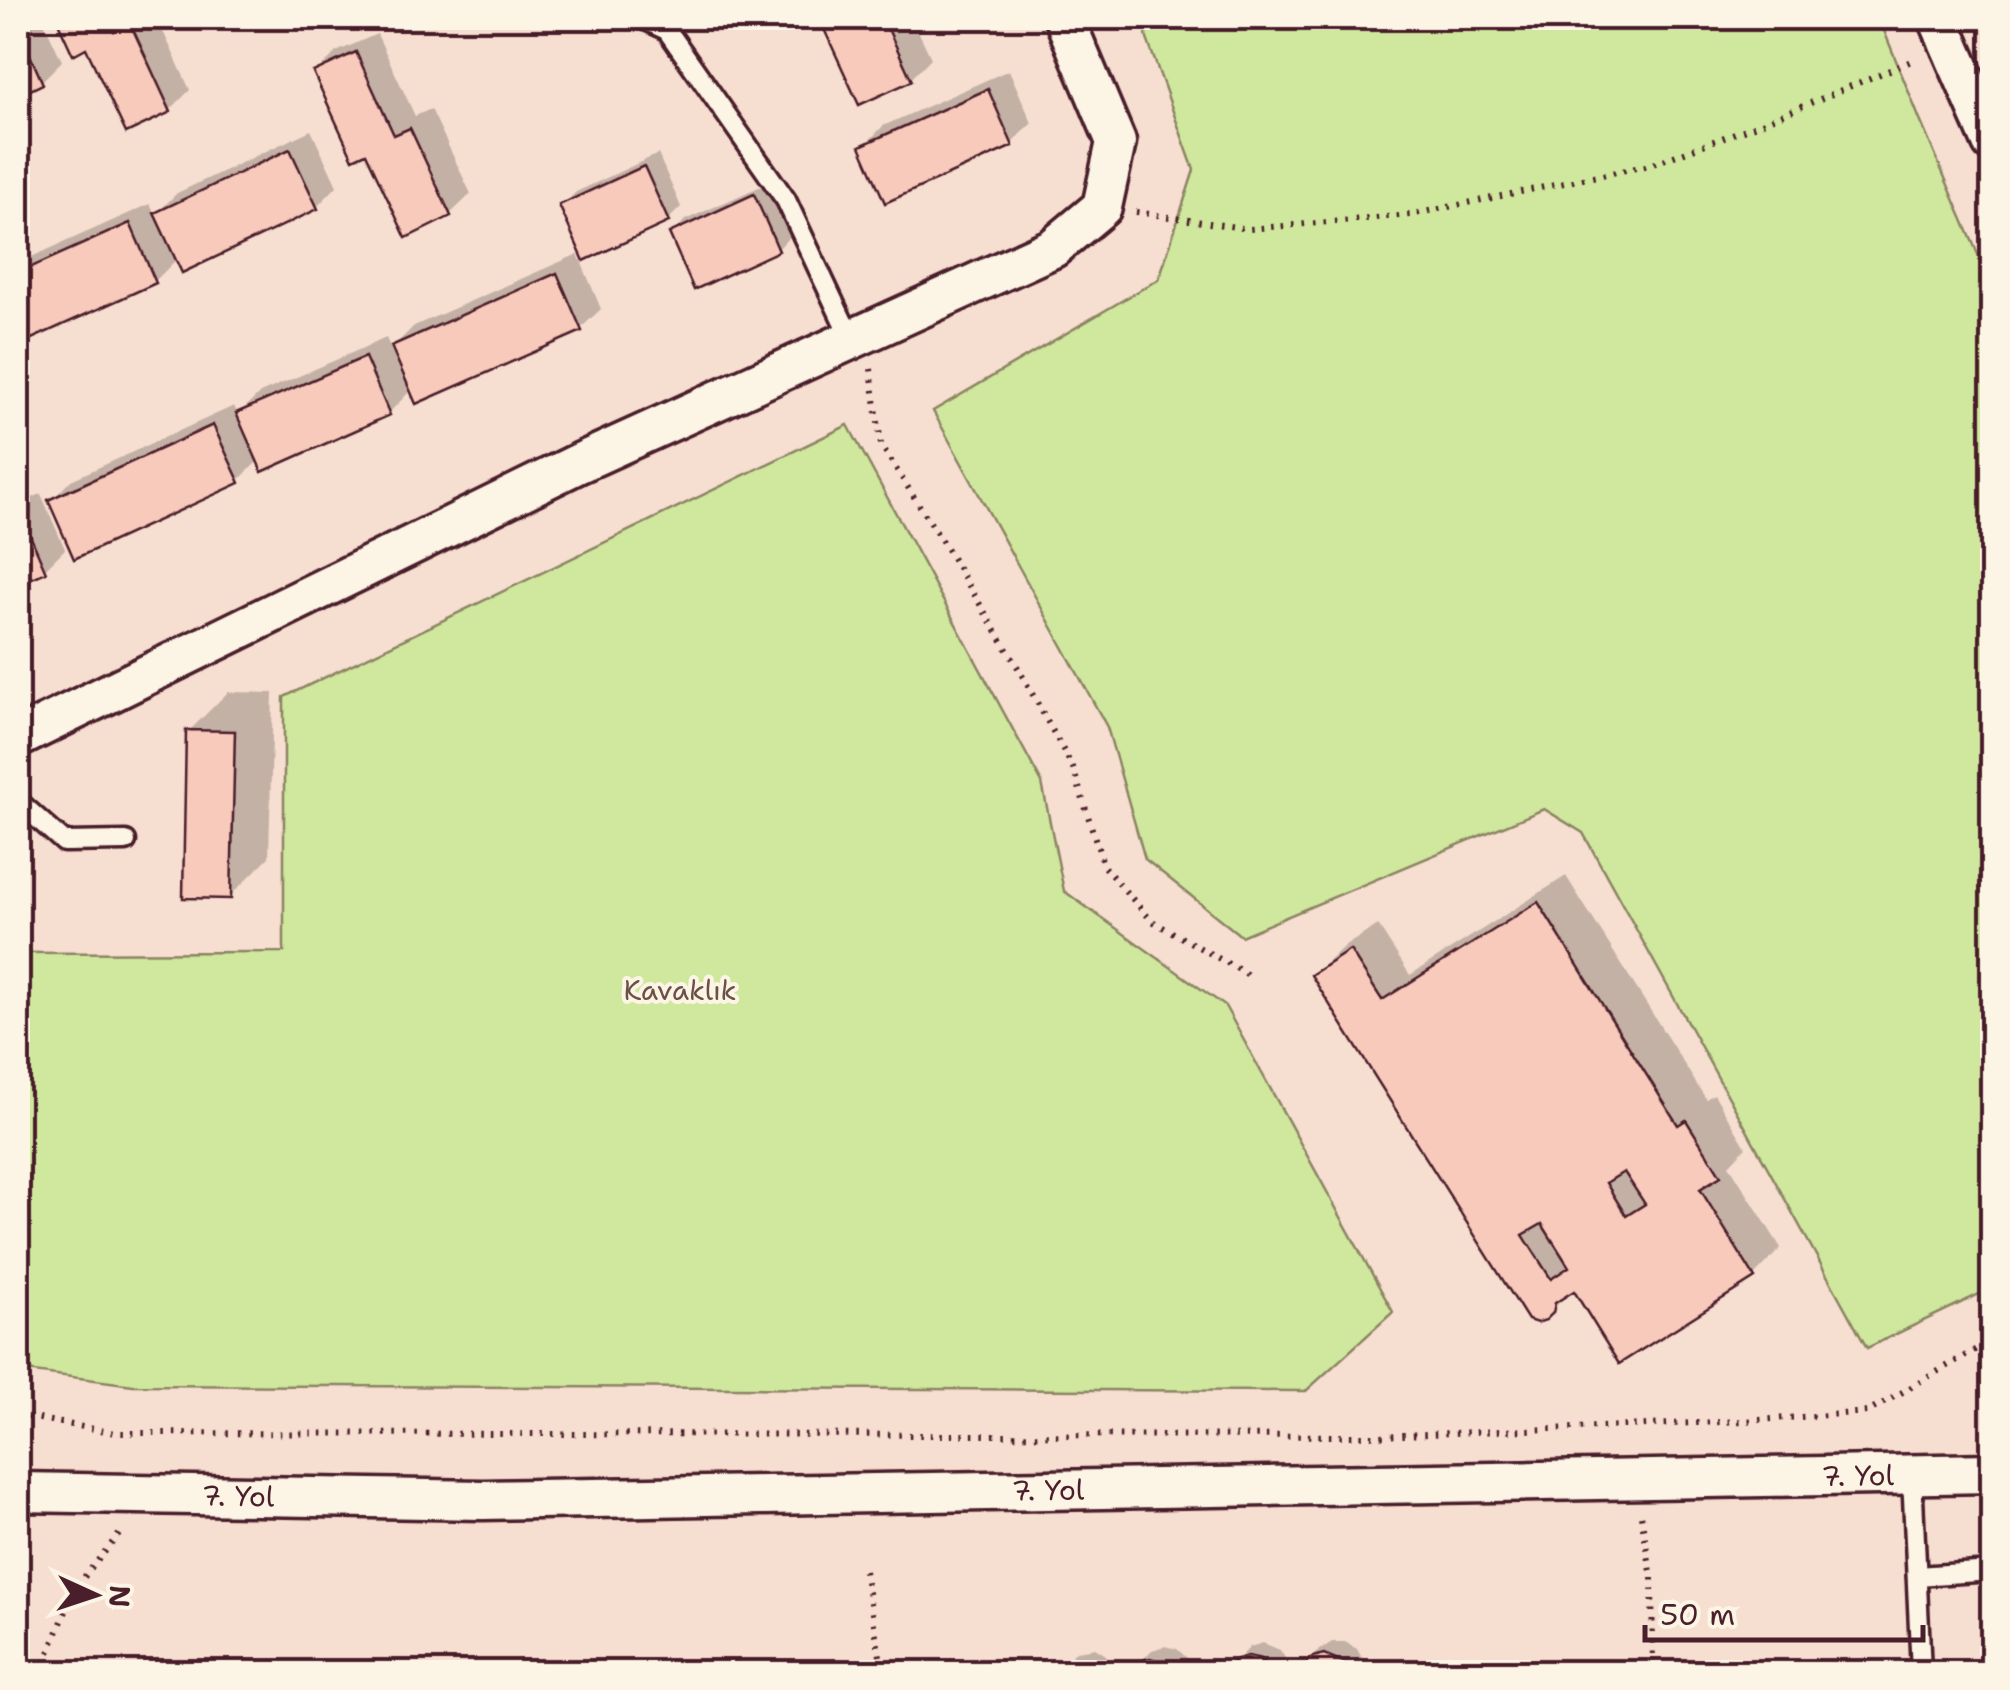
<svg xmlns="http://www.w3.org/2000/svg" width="2010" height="1690" font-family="'Shantell Sans',sans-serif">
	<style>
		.built { fill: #f6ded0 }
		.green { fill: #cfe89e; stroke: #8c8464; stroke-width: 2.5 }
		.shadow { fill: #0003 }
		.building { fill: #f8cabb; stroke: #4a1f2b; stroke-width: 2.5; fill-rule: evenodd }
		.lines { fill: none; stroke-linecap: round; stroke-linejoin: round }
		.lane-casing { stroke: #4a1f2b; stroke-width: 25 }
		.street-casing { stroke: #4a1f2b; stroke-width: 45 }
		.path { stroke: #4a1f2b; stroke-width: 6; stroke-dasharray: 2.5 8; stroke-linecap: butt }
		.lane { stroke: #fcf5e5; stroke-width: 18 }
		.street { stroke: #fcf5e5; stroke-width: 38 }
		.labels { text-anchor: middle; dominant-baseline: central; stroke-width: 8; stroke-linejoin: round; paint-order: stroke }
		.park-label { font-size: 28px; fill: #6b5148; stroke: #fcf5e5 }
		.street-label { font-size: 28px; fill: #4a1f2b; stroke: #fcf5e5 }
	</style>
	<rect width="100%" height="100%" fill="#fbecdd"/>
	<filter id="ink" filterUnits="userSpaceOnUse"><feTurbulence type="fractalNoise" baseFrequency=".01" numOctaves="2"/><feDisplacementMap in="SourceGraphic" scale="20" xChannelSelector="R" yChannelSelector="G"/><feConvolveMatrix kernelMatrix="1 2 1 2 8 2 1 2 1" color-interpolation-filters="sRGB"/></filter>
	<g filter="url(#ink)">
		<rect class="built" x="18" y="18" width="1974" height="1654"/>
		<g class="green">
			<path d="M1149 18H1879L1920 120 1992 287V1288L1867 1348 1583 833 1544 809 1241 936 1145 859 1107 727 933 411 1159 279 1194 170 1146 36Z"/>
			<path d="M848 425 1042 783 1064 891 1225 1006 1393 1312 1306 1391 133 1385 18 1370V930L19 953 284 952V697Z"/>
		</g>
		<g class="shadow">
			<path d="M18 18H42L62 61 41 82 18 93Z"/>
			<path d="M59 18H157L190 90 170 110 87 45 75 51Z"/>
			<path d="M822 18H912L931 58 911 79 861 102Z"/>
			<path d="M377 34 415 116 431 109 471 194 450 214 367 149 316 73 336 52Z"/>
			<path d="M1009 70 1032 123 1011 144 863 147 883 126Z"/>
			<path d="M311 130 337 186 317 207 178 258 155 281 18 342V263L150 204 155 215 177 193Z"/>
			<path d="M658 154 681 207 668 220 562 206 576 192Z"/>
			<path d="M768 183 791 235 778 249 672 234 685 220Z"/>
			<path d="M578 254 601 309 580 329 412 389 389 413 259 460 238 481 51 501 71 480 234 406 238 415 260 393 386 338 391 349 414 326Z"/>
			<path d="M41 494 65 549 44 570 18 582V504Z"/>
			<path d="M228 692 273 693 269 857 230 896 189 731Z"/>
			<path d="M1566 876 1706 1099 1714 1094 1746 1147 1729 1165 1781 1248 1754 1276 1575 1287 1545 1317 1314 975 1342 948 1378 925 1410 975Z"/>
			<path d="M1332 1642H1345L1357 1649 1363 1660 1364 1672H1303L1306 1664 1321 1649Z"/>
			<path d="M1263 1643 1280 1650 1287 1661 1288 1672H1226L1250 1647Z"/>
			<path d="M1165 1646 1177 1649 1187 1658 1191 1672H1130L1152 1650Z"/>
			<path d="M1095 1648 1106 1655 1114 1672H1055L1076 1651Z"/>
		</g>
		<g class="building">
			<path d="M56 18H108L114 31 130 23 171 112 126 133 86 48 73 55Z"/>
			<path d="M819 18H883L912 81 859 105Z"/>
			<path d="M18 28 43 84 18 96Z"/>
			<path d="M356 52 394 135 410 128 451 216 406 238 366 153 353 159 313 72Z"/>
			<path d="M988 89 1013 146 885 203 860 146Z"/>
			<path d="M290 149 318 209 182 273 154 213Z"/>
			<path d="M644 166 669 222 584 261 559 205Z"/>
			<path d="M754 194 779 251 694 290 669 233Z"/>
			<path d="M130 223 156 283 18 345V273Z"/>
			<path d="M557 273 582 331 416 404 391 346Z"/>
			<path d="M365 357 390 415 262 472 236 413Z"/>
			<path d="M213 425 240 483 74 559 48 500Z"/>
			<path d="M20 512 46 572 18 584V513Z"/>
			<path d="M186 730 235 731 231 899 183 898Z"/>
			<path d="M1538 902 1678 1125 1686 1120 1721 1176 1700 1189 1755 1278 1619 1364 1574 1291 1555 1303 1553 1313 1546 1320 1537 1323 1528 1320 1311 975 1350 950 1382 1000ZM1624 1172 1645 1204 1626 1216 1606 1183ZM1542 1224 1569 1267 1551 1279 1523 1235Z"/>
			<path d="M1324 1654 1343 1662 1350 1672H1299L1310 1658Z"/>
			<path d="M1248 1656 1261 1659 1273 1672H1223L1234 1660Z"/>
			<path d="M1150 1658 1163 1662 1174 1672H1126L1136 1662Z"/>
			<path d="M1073 1660 1087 1664 1097 1672H1051L1060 1664Z"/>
		</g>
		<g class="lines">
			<defs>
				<g id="lane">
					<path d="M641 18 667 30 786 200 852 341"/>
					<path d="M18 801 64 842 126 841"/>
					<path d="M1912 1475 1921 1672"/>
					<path d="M1917 1576 1992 1571"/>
				</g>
				<g id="street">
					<path d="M1938 18 1992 142"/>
					<path d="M18 738 577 464 1053 248 1102 207 1116 142 1064 18"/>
					<path id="s1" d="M18 1492 483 1500 1992 1473"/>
				</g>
			</defs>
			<use href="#lane" class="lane-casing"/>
			<use href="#street" class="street-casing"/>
			<g class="path">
				<path d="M1136 212 1249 229 1410 215 1650 165 1767 121 1916 59"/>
				<path d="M871 369 881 445 942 541 1017 666 1073 768 1104 867 1152 921 1252 977"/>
				<path d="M18 1415 116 1433 1379 1436 1745 1421 1868 1412 1992 1340"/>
				<path d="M1641 1516 1652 1577 1653 1672"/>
				<path d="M864 1571 883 1672"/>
				<path d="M41 1672 76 1587 121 1532"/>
			</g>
			<use href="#lane" class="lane"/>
			<use href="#street" class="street"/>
		</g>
	</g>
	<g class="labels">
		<g class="park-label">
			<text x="680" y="990">Kavaklık</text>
		</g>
		<g class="street-label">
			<text stroke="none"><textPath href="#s1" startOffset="1840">7. Yol</textPath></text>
			<text stroke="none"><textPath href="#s1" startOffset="1030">7. Yol</textPath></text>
			<text stroke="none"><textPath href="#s1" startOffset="220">7. Yol</textPath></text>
		</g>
	</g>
	<rect width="2010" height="1690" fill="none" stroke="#fcf5e5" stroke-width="60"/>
	<rect x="30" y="30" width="1950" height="1630" fill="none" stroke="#4a1f2b" stroke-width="4" filter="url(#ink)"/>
	<g transform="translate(95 1595) rotate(93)" stroke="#fcf5e5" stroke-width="8" paint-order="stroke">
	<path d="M0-8L18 38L0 25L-18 38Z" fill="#4a1f2b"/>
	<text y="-15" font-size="28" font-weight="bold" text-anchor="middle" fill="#4a1f2b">N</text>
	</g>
	<path d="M1645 1625v15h278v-15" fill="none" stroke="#4a1f2b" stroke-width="5"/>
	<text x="1660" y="1625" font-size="30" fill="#4a1f2b" stroke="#fcf5e5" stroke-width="8" paint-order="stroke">50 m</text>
</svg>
